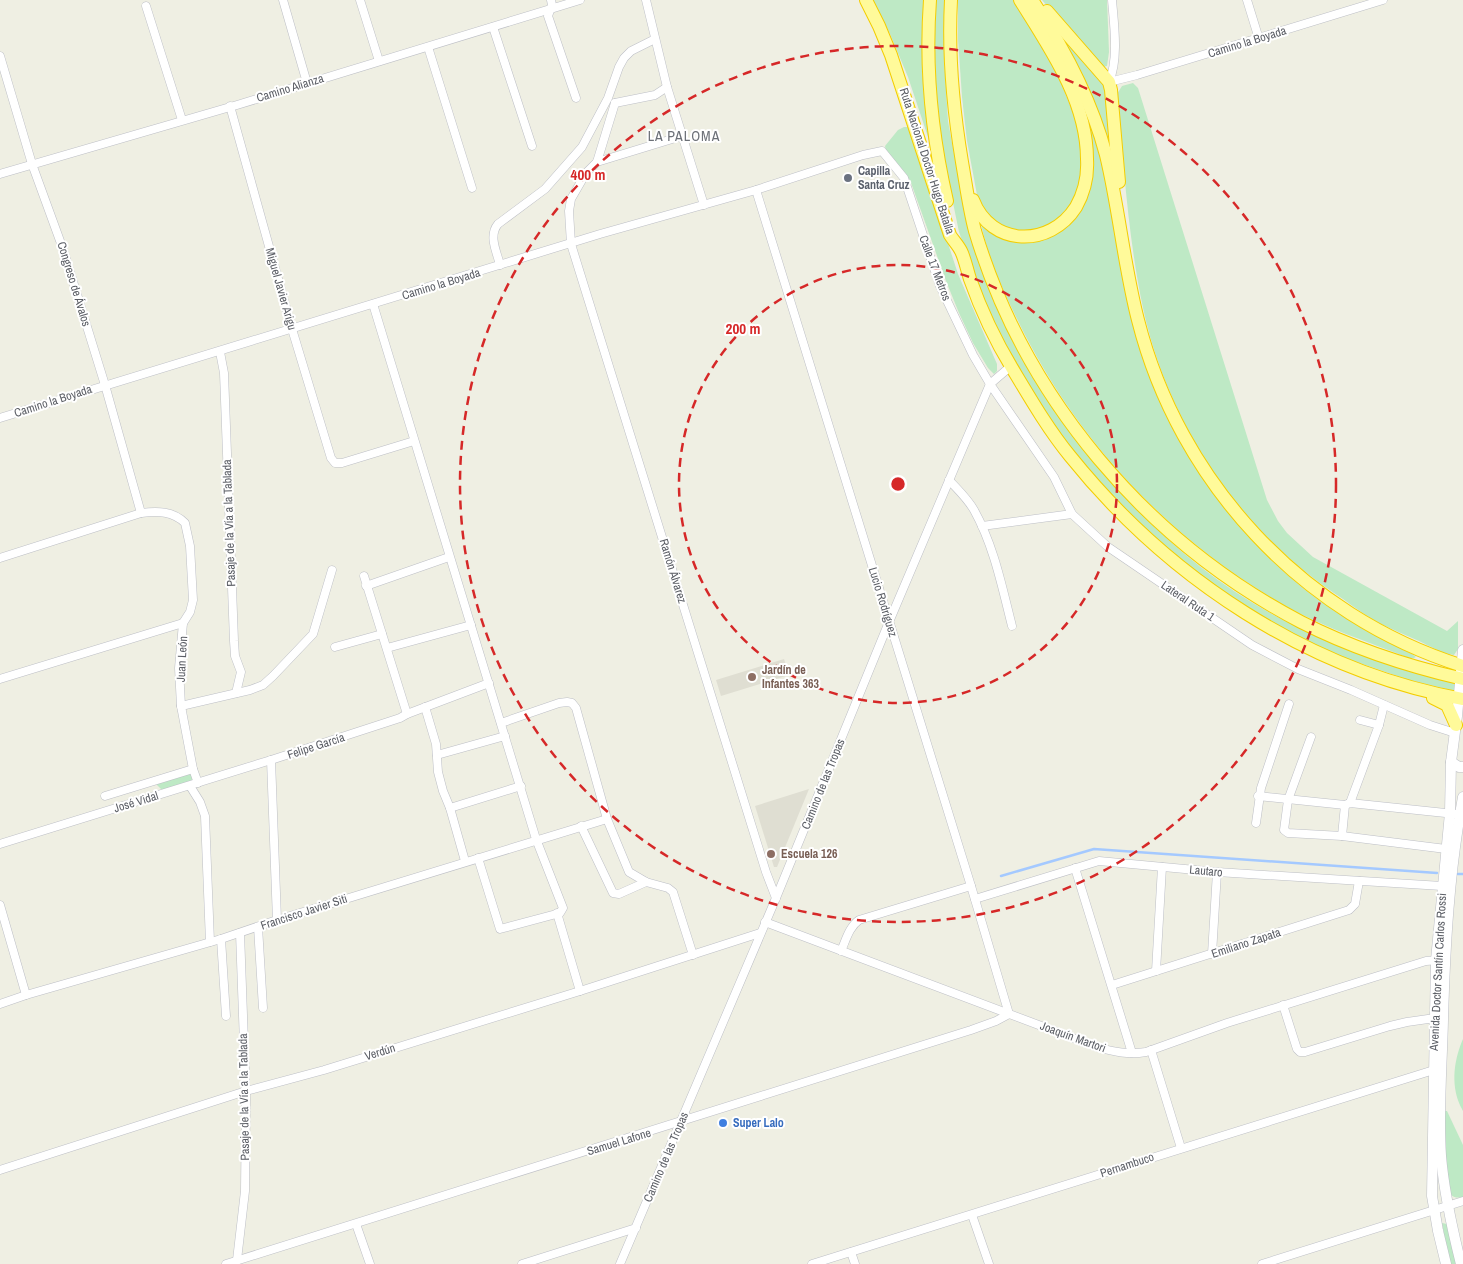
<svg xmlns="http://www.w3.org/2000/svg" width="1463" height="1264" font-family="'Archivo Narrow',sans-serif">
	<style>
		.education { fill: #dfded2 }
		.green { fill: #bee9c5 }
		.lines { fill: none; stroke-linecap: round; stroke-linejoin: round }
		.stream { stroke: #a4c9ff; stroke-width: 2.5 }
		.minor-casing { stroke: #bdbfc6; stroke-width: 9 }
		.tertiary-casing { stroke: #bdbfc6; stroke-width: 11 }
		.trunk-casing { stroke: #f3cd00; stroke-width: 14 }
		.minor { stroke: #fff; stroke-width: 8 }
		.tertiary { stroke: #fff; stroke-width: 10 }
		.trunk { stroke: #fffa9a; stroke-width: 12 }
		.ring { fill: none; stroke: #d62828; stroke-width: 2.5; stroke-dasharray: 9 6 }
		.worship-dot { fill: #6b7280; stroke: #fff; stroke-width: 2 }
		.education-dot { fill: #8d6e63; stroke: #fff; stroke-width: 2 }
		.shop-dot { fill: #3f7fe0; stroke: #fff; stroke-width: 2 }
		.labels { text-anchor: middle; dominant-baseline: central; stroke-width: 4; stroke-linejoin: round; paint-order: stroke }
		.street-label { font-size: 12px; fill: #5b5e65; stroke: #fff }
		.worship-label { font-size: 12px; font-weight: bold; fill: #5b616d; stroke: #fff; text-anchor: start }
		.education-label { font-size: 12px; font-weight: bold; fill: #785e54; stroke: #fff; text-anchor: start }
		.shop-label { font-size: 12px; font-weight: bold; fill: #366cbe; stroke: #fff; text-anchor: start }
		.neighbourhood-label { font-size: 14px; letter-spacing: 1px; fill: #6c7077; stroke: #fff }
		.centre { fill: #d62828; stroke: #fff; stroke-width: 2.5 }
		.ring-label { font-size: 15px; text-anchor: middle; font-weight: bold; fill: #d62828; stroke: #fff; stroke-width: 4; stroke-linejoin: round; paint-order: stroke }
	</style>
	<rect width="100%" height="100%" fill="#efefe3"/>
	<g class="education">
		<path d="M784 659 789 675 721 696 716 680Z"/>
		<path d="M809 789 777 867H774L755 806Z"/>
	</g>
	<g class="green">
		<path d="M873 0H924L922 69 929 140 908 77 890 34Z"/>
		<path d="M935 0H945L944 56 948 121 964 208 1060 418C1122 503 1203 584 1300 628 1317 635 1336 640 1353 646 1388 658 1422 670 1457 682L1455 691 1409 680 1342 657 1298 637 1217 590 1125 512 1069 448 1026 384 994 322 976 280 959 232 942 149 935 92 934 31Z"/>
		<path d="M958 0H1013L1034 31 1059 78 1076 120 1083 153 1080 187 1068 210 1048 228 1015 232 990 218 977 195 967 141 962 97 958 39Z"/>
		<path d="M1042 0H1107L1109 52 1107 66 1103 67 1098 65Z"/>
		<path d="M1059 34 1105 84 1113 155Z"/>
		<path d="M1071 76C1085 111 1099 146 1106 183 1116 233 1122 283 1135 332 1162 433 1226 527 1308 592 1340 617 1375 636 1412 654L1416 657 1414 658H1409C1368 642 1326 628 1287 607 1174 543 1083 448 1024 333 1007 299 989 262 981 224L1017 242 1035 241 1089 190Z"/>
		<path d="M1133 83 1138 88 1267 500 1278 521 1287 533 1313 557 1447 631 1458 621V649L1454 655C1442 654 1430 646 1419 641 1406 635 1393 630 1381 624 1368 617 1355 608 1343 599 1242 534 1168 425 1143 308 1128 237 1124 166 1117 94L1122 86Z"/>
		<path d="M904 127H910L958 274 997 364V371L994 374 988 368 973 343 959 313 946 281 910 180 886 151 885 146 898 130Z"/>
		<path d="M191 773 194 777 190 782 162 790 157 785V783Z"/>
		<path d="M1463 1039V1111C1450 1089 1453 1062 1463 1039Z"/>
		<path d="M1444 1111H1447L1463 1145V1197C1458 1198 1455 1198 1451 1195L1444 1154Z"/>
		<path d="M1442 1223 1447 1224 1457 1264H1449Z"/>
	</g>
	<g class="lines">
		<g class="stream">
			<path d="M1458 874H1463"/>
			<path d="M1001 876 1094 849 1437 873"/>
		</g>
		<defs>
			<g id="minor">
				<path d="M283 0 307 83"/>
				<path d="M360 0 379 61"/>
				<path d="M551 0 552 5 548 16 576 98"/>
				<path d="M646 0 667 87 704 205"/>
				<path d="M1247 0 1259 39"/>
				<path d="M146 6 182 120"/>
				<path d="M493 27 532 146"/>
				<path d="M428 47 472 188"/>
				<path d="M0 56 32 164 63 249 105 385 141 513"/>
				<path d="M1109 82 1137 75 1383 0"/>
				<path d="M1109 82C1119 59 1114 24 1112 0"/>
				<path d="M615 103 597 162 586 173 571 199 569 211 571 244 766 872 776 898"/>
				<path d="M615 103 655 95 667 87"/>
				<path d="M230 106 292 329 331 458 335 463H342L414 441"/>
				<path d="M597 162 682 136"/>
				<path d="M0 174 237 105 580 0"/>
				<path d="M500 265C497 252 488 236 498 224L545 189 582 147 608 98 619 67 624 58 631 51 655 39"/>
				<path d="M373 304 536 839 563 908 560 913 500 929 478 858"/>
				<path d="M220 352 224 373 234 641 235 656 241 672 236 693"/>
				<path d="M0 418 600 234 756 190 863 155 882 151 904 178 940 286 973 355 990 384 1054 477 1072 514 1108 547 1252 645 1298 669 1351 690 1430 725 1455 733"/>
				<path d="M949 480C958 490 967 498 974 510 994 546 1002 587 1012 626"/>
				<path d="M982 526 1072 514"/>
				<path d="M0 558 141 513C158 511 173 511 185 523L190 546 193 600 190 612 183 623 179 668 181 706 193 769 198 783"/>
				<path d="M364 576 407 714"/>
				<path d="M366 586 449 557"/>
				<path d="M335 647 382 634"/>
				<path d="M387 648 471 625"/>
				<path d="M0 679 183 623"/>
				<path d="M181 706 250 690 263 685 273 676 313 634 332 570"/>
				<path d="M425 707 436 744 438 772 443 791 450 808 465 861"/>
				<path d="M1360 720 1379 725"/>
				<path d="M501 723 559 703 567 702 572 703 576 708 607 819 629 872 646 882 668 888 673 892 693 955"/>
				<path d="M1311 737 1288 800 1284 830 1288 833 1342 836 1446 849"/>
				<path d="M437 755 505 736"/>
				<path d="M271 760 277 920"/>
				<path d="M190 786 200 802 205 816 210 942"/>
				<path d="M105 796 193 769"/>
				<path d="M1258 796 1345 805 1350 803 1455 814"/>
				<path d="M1350 803 1379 725 1384 705"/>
				<path d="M450 808 521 786"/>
				<path d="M1256 823 1261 788 1289 704"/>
				<path d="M581 826 613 893 619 894 646 882"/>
				<path d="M1342 836 1345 805"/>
				<path d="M0 844 271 760 400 718 407 714 489 683"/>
				<path d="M1075 868 1132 1053"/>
				<path d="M975 899 1099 861 1217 872 1442 886"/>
				<path d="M0 905 26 995"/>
				<path d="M557 913 580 991"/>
				<path d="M765 922 1097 1047C1114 1052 1129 1055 1146 1052L1227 1023 1426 961 1440 960"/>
				<path d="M258 927 263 1008"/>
				<path d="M221 939 226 1016"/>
				<path d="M841 951C846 940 849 927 859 920L971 886"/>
				<path d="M1212 954 1217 872"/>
				<path d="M1156 971 1162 867"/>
				<path d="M1112 985 1349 910 1355 904 1359 881"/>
				<path d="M0 1004 26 995 221 939 277 920 607 819"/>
				<path d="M1283 1005 1297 1049 1300 1052H1305L1390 1026 1407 1022 1435 1018 1439 1016"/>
				<path d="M1151 1050 1181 1148"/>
				<path d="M0 1170 246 1091 324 1070 580 991 760 933"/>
				<path d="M972 1215 989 1264"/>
				<path d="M356 1224 370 1264"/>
				<path d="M851 1252 855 1264"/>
				<path d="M237 1260 245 1191 246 1098 240 933"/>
				<path d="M226 1264 971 1030 996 1021 1009 1014 971 886 756 190"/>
				<path d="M522 1264 636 1228"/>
				<path d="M620 1264 776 898 889 622 990 384 1011 366"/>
				<path d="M812 1264 1437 1069"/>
				<path d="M1262 1264 1463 1201"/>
			</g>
			<g id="tertiary">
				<path d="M1451 762 1459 767H1463"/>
				<path d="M1446 1264 1438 1231 1432 1196 1436 960 1450 813 1451 762 1457 716 1463 650"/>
				<path d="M1461 1264C1452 1228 1444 1193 1441 1156 1438 1111 1442 1065 1443 1020 1445 946 1449 871 1463 797"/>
			</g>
			<g id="trunk">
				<path d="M866 0 879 26 891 55 950 235C953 240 958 245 961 251 965 259 967 270 970 279 981 310 995 340 1012 368 1030 398 1048 429 1070 456 1168 578 1308 671 1463 699"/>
				<path d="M930 0C925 67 932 136 947 201"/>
				<path d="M951 0C948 55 953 108 962 162 966 185 969 208 975 231 1025 398 1146 541 1301 622 1352 648 1407 666 1463 679"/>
				<path d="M1032 0C1064 48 1091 98 1106 155 1119 209 1124 266 1138 320 1179 482 1303 616 1463 666"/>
				<path d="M1047 11 1109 82 1111 90 1119 182"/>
				<path d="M973 200C991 247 1050 248 1076 207 1084 193 1088 175 1087 159 1087 101 1050 48 1020 0"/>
				<path d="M1433 698 1447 705 1456 725"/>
			</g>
		</defs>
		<use href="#minor" class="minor-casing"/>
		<use href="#tertiary" class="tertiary-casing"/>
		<use href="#trunk" class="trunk-casing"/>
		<use href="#minor" class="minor"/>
		<use href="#tertiary" class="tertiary"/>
		<use href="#trunk" class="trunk"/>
	</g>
	<g class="ring">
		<circle cx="898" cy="484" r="219"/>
		<circle cx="898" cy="484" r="438"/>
	</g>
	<circle class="worship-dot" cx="848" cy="178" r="5"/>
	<g class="education-dot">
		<circle cx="752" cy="677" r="5"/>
		<circle cx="771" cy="854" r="5"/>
	</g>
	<circle class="shop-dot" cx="723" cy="1123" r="5"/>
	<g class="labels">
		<g class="street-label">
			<text transform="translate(1247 42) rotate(-17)">Camino la Boyada</text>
			<text transform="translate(290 88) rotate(-17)">Camino Alianza</text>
			<text transform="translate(927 161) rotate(72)">Ruta Nacional Doctor Hugo Batalla</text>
			<text transform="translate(935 268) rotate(69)">Calle 17 Metros</text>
			<text transform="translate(74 284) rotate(73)">Congreso de Ávalos</text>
			<text transform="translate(441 284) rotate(-17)">Camino la Boyada</text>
			<text transform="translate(281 289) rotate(74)">Miguel Javier Arigu</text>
			<text transform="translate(53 401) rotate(-18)">Camino la Boyada</text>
			<text transform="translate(229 523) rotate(-92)">Pasaje de la Vía a la Tablada</text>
			<text transform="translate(673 571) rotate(73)">Ramón Álvarez</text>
			<text transform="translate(1188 601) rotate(34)">Lateral Ruta 1</text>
			<text transform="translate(883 602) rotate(73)">Lucio Rodríguez</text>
			<text transform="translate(182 659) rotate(-87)">Juan León</text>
			<text transform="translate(316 746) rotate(-18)">Felipe García</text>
			<text transform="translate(823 784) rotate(-68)">Camino de las Tropas</text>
			<text transform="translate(136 802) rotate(-17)">José Vidal</text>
			<text transform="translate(1206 871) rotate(5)">Lautaro</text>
			<text transform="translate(304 912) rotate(-18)">Francisco Javier Siti</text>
			<text transform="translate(1246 943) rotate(-18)">Emiliano Zapata</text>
			<text transform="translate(1438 972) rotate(-87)">Avenida Doctor Santín Carlos Rossi</text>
			<text transform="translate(1073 1037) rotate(20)">Joaquín Martori</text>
			<text transform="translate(380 1052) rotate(-17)">Verdún</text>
			<text transform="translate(244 1097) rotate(-91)">Pasaje de la Vía a la Tablada</text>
			<text transform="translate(619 1142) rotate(-17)">Samuel Lafone</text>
			<text transform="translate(666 1157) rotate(-67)">Camino de las Tropas</text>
			<text transform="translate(1127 1165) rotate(-18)">Pernambuco</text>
		</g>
		<g class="worship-label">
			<text x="858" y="171">Capilla<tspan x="858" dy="14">Santa Cruz</tspan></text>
		</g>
		<g class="education-label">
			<text x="762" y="670">Jardín de<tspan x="762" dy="14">Infantes 363</tspan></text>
			<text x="781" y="854">Escuela 126</text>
		</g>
		<g class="shop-label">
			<text x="733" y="1123">Super Lalo</text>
		</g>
		<g class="neighbourhood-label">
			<text x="684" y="136">LA PALOMA</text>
		</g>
	</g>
	<circle cx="898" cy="484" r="8" class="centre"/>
	<g class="ring-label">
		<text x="588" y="180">400 m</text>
		<text x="743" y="334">200 m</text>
	</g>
</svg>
